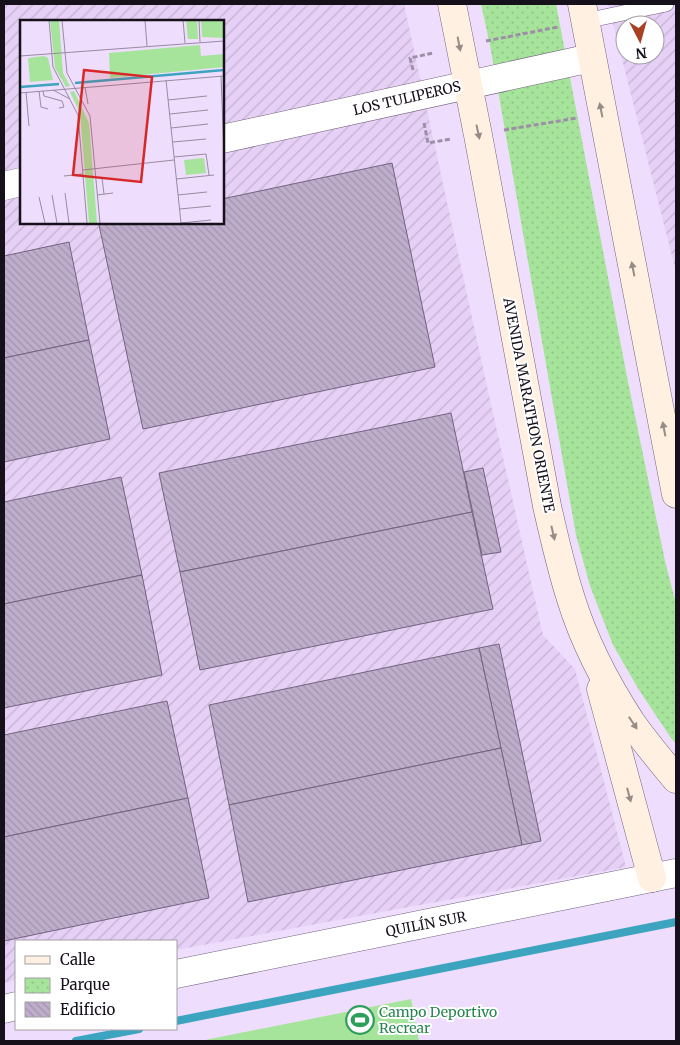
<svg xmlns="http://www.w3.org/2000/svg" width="680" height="1045" font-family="Merriweather,serif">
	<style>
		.industrial { fill: url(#industrial-furrows); fill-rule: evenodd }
		.green { fill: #a7e49b }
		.park { fill: url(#park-dots) }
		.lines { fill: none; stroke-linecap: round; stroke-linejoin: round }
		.stream { stroke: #3da4c0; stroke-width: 8 }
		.building { fill: url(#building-back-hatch); stroke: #73637f }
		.lane-casing { stroke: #72627e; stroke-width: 16 }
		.street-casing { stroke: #72627e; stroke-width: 29 }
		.secondary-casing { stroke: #72627e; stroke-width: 29 }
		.path { stroke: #9c8fa6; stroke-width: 3; stroke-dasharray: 5 2.5; stroke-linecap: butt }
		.lane { stroke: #fff; stroke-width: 15 }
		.street { stroke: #fff; stroke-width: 28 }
		.secondary { stroke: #fff0e1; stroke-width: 28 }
		.oneway { fill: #968b87 }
		.labels { text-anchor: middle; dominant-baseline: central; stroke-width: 4; stroke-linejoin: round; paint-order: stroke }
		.street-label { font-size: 14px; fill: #16101a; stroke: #fff }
		.leisure-label { font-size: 14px; fill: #27864d; stroke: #fff; text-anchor: start }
		.inset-river { fill: none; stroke: #3da4c0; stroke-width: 2.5 }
		.inset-road { fill: none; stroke: #988ba2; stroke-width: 1 }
		.view { fill: #d62828; fill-opacity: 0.15; stroke: #d62828; stroke-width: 2.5 }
		.inset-edge { fill: none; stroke: #16101a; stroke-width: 2.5 }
	</style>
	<defs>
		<pattern id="industrial-furrows" width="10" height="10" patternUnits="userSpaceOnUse" patternTransform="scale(1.25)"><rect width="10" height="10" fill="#e6d0f6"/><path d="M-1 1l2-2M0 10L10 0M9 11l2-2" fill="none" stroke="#c5b2d2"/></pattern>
		<pattern id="park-dots" width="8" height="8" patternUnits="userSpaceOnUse" patternTransform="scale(1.25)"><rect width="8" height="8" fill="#a7e49b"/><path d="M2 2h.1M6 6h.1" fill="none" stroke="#8fc385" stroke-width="1.8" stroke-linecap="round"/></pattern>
		<pattern id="building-back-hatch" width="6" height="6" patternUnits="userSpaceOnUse" patternTransform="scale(1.25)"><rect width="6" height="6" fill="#beadcb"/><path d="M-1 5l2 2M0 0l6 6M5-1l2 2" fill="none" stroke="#a394ae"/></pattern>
	</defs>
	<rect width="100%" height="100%" fill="#efddfd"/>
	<g class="industrial">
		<path d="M4 4H404L486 382 543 635 575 669 626 867 176 950V941H16V980L4 983ZM21 21H222V222H21Z"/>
		<path d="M608 4H676V272ZM625 25H655V55H625Z"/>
	</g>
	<path class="green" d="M411 999 419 1041H200Z"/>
	<path class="park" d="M481 4H556L628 382 665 561 676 604V744L671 738 639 690 613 645 590 586 576 535 490 45Z"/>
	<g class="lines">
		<g class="stream">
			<path d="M176 1021 676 922"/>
			<path d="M76 1041 139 1029"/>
		</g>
	</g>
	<g class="building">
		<path d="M392 163 435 367 143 429 99 225 111 222H222V199Z"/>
		<path d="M69 242 89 340 4 358V256Z"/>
		<path d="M89 340 110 439 4 462V358Z"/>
		<path d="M451 413 472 512 180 572 159 473Z"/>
		<path d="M483 468 501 552 482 555 464 472Z"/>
		<path d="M121 477 142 575 4 604V502Z"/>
		<path d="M472 512 493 609 200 670 180 572Z"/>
		<path d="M142 575 162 675 4 708V604Z"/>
		<path d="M499 644 541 841 522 845 479 648Z"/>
		<path d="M479 648 501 748 229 805 209 705Z"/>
		<path d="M167 701 188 798 4 837V735Z"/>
		<path d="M501 748 522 845 248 902 229 805Z"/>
		<path d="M188 798 209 898 4 941V837Z"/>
	</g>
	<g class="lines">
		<defs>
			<path id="lane" d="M585 21 666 4"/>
			<g id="street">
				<path d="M222 139 591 58"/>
				<path d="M4 186 21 182"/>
				<path d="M176 974 676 873"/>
				<path d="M4 1009 16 1006"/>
			</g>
			<g id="secondary">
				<path d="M452 4 478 135 547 506C554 537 561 568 571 599 584 641 607 685 631 722 645 742 661 761 676 779"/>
				<path d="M582 4 676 494"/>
				<path d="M601 689 652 878"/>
			</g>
		</defs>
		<use href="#lane" class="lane-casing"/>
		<use href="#street" class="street-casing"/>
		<use href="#secondary" class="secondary-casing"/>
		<g class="path">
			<path d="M486 41 558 27"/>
			<path d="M413 70 410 58 433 53"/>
			<path d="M424 123 428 143 451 139"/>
			<path d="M504 130 577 118"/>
		</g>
		<use href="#lane" class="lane"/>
		<use href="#street" class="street"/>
		<use href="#secondary" class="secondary"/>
	</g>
	<defs><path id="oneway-solid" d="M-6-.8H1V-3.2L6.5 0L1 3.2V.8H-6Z" transform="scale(1.25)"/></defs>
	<g class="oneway">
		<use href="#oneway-solid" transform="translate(459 44) rotate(79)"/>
		<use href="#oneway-solid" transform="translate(601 110) rotate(-101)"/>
		<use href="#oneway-solid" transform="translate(478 132) rotate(78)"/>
		<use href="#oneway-solid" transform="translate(633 269) rotate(-101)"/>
		<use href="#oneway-solid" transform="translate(664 429) rotate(-101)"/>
		<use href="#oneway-solid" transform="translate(553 533) rotate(77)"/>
		<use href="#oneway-solid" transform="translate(633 723) rotate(56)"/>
		<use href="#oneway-solid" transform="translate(629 795) rotate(75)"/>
	</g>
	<defs>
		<symbol id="stadium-ring" viewBox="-11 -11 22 22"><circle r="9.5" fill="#fff" stroke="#2e9e5b" stroke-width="1.5"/><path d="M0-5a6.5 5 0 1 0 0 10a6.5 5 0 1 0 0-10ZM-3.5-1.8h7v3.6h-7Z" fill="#2e9e5b"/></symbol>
	</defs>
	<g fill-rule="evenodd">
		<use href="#stadium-ring" x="344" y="1004" width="32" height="32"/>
	</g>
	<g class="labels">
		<g class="street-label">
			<text transform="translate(407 98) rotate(-13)">LOS TULIPEROS</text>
			<text transform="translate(529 405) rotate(79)">AVENIDA MARATHON ORIENTE</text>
			<text transform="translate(426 924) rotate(-11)">QUILÍN SUR</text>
		</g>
		<g class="leisure-label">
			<text x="379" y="1012">Campo Deportivo<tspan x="379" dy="16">Recrear</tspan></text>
		</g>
	</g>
	<g transform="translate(20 20)">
		<rect width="204" height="204" fill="#efddfd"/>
		<path d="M181 0H204V18L182 17ZM180 25 181 36 204 34V47L90 58 89 33Z" fill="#a7e49b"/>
		<path d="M30 0H39L43 53 50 66 46 67 35 48ZM166 0H177L178 19H168ZM24 36 28 38 33 60 10 62 8 38ZM54 71 69 103 77 203H69L60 93 50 72ZM184 138 186 153 166 155 164 140Z" fill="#a7e49b"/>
		<path class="inset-river" d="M55 63 204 50M0 67 39 64"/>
		<path class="inset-road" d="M29 0 33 47 58 95 67 203M42 0 47 53 70 96 80 203M125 0 127 26M163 0 165 23M179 0 180 22M0 36 204 21M201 56 204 133M146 60 161 203M65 67 68 84M33 70 50 79M19 71 21 87 28 89M23 71 24 76 42 81 44 87 39 88M6 72 9 106M0 73 204 56M148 80 187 76M150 94 188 90M151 108 188 104M153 122 186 119M154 137 186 134 189 155M63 150 154 140M44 156 63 154M82 158 84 174M156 159 194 155M45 173 49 203M32 175 37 203M77 175 93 173M158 175 187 172M19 177 25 203M160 189 191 186M161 203 191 200"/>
		<path class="view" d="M64 50 132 57 121 162 53 155Z"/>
		<rect width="204" height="204" class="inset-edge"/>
	</g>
	<rect width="680" height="1045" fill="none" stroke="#16101a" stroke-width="10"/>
	<rect x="15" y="940" width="162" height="90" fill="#ffffff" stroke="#a29fa3"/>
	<rect x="25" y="956" width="25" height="8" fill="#fff0e1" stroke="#a29fa3"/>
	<text x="60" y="965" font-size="15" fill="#16101a">Calle</text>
	<rect x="25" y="978" width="25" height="15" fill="url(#park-dots)" stroke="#a29fa3"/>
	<text x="60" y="990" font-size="15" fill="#16101a">Parque</text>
	<rect x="25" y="1002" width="25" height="15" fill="url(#building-back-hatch)" stroke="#a29fa3"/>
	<text x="60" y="1015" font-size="15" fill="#16101a">Edificio</text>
	<g transform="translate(640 40) rotate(174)"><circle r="24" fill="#ffffff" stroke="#a29fa3"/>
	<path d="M0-4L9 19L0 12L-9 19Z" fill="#a94023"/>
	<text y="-8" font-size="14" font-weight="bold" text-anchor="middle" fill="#16101a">N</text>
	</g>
</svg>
